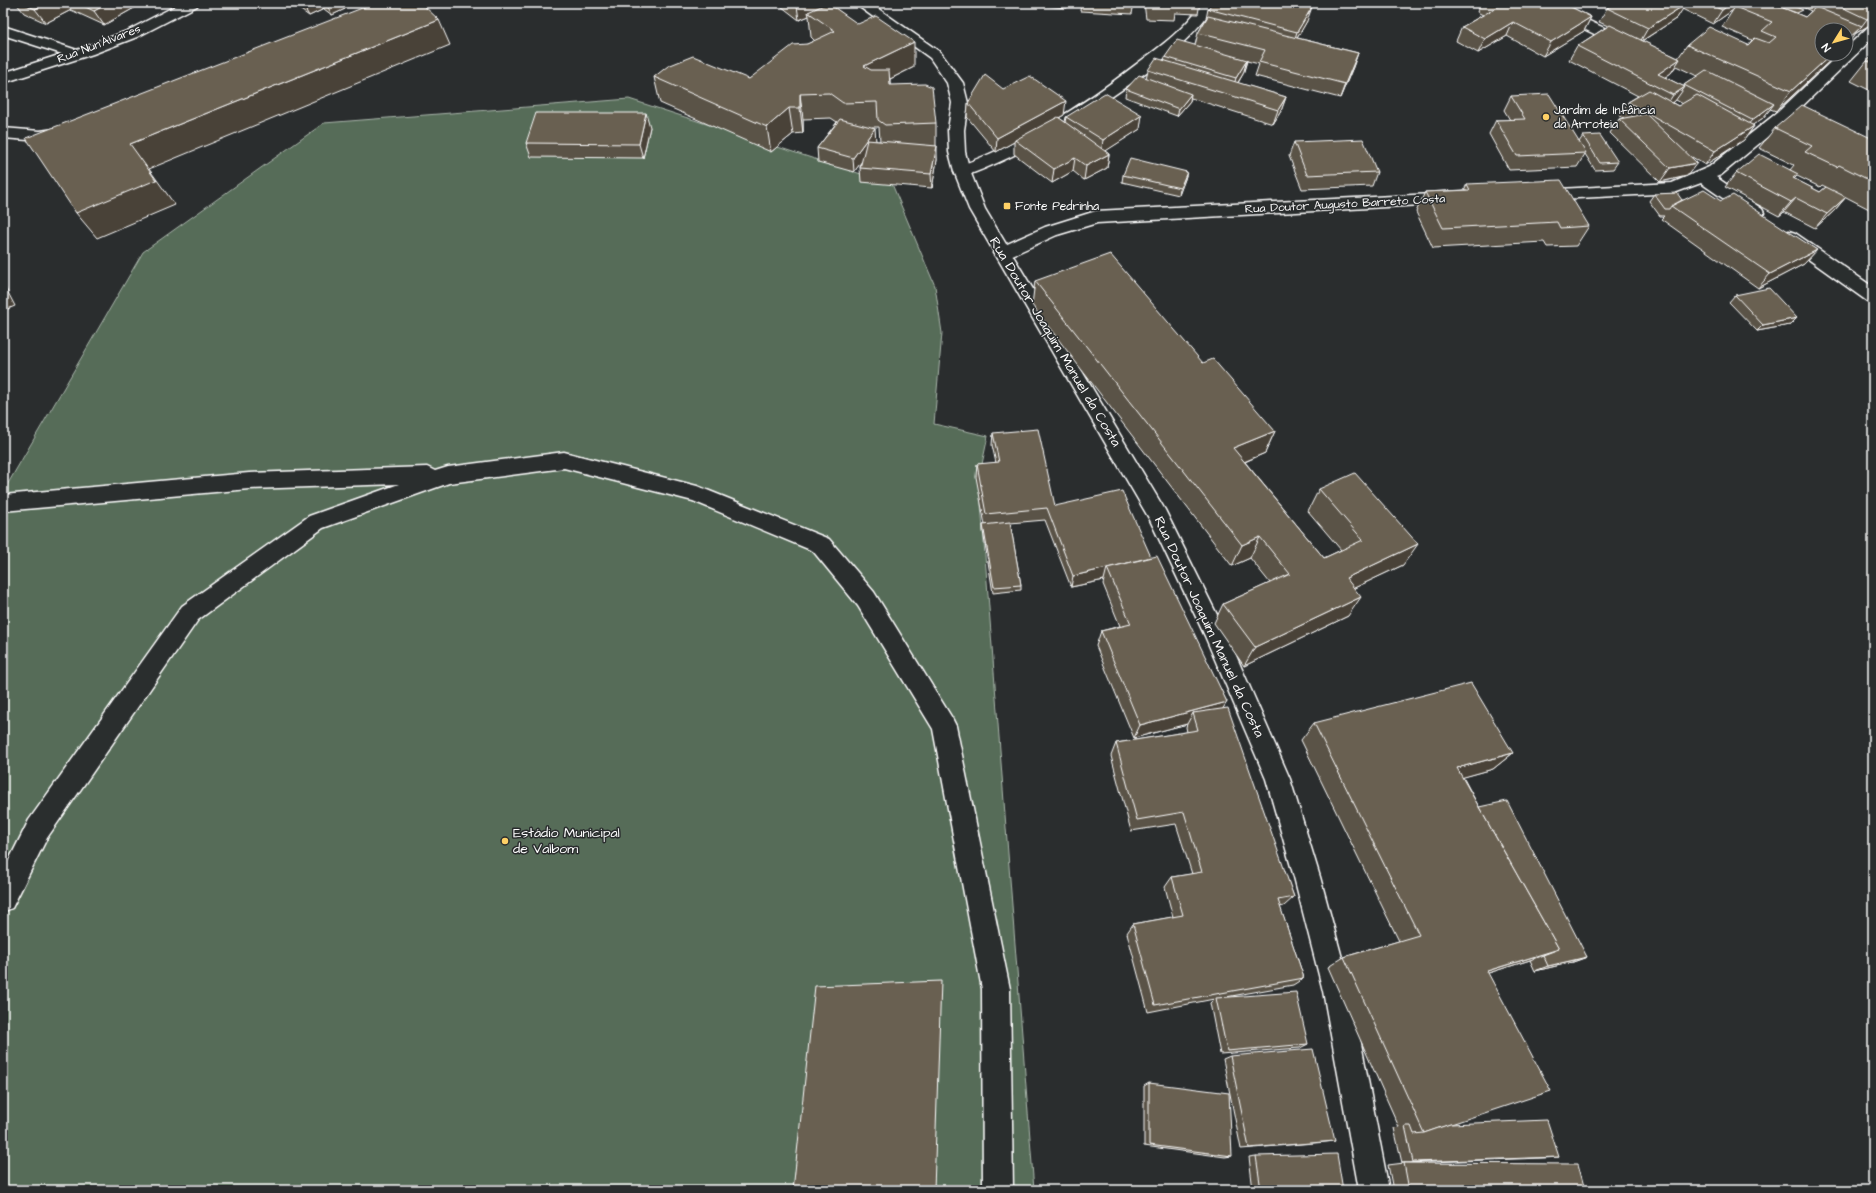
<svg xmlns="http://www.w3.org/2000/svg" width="1876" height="1193" font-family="'Architects Daughter',sans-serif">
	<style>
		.green { fill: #566c58; stroke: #aab6ac }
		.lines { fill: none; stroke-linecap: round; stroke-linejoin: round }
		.service-casing { stroke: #fff; stroke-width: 3 }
		.minor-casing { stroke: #fff; stroke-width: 3 }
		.tertiary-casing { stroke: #fff; stroke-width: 3 }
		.service { fill: #2a2d2e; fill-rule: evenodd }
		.minor { fill: #2a2d2e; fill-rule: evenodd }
		.tertiary { fill: #2a2d2e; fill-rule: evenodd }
		.wall { fill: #5a5346; stroke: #fff; fill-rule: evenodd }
		.shaded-wall { fill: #4a4339; stroke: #fff }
		.building { fill: #696051; stroke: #fff }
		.poi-dot { fill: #ffd166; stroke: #2a2d2e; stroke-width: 1.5 }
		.labels { text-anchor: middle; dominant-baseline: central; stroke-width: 3; stroke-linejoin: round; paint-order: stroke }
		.far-street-label { font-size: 12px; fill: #fff; stroke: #2a2d2e }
		.far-poi-label { font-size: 12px; fill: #fff; stroke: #2a2d2e; text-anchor: start }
		.street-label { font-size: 14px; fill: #fff; stroke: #2a2d2e }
		.poi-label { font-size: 14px; fill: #fff; stroke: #2a2d2e; text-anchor: start }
	</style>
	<rect width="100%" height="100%" fill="#2a2d2e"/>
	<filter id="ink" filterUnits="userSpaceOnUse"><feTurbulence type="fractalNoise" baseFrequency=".025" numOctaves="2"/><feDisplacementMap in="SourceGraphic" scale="8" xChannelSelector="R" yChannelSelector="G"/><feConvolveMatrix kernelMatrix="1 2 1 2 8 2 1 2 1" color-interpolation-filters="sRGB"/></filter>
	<g filter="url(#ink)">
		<path class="green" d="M629 99 892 184 935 286 942 333 934 424 988 436 979 478 1034 1190H3V492L143 252 324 123Z"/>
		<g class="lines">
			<defs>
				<path id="service" d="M564 452 697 486 829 539 874 592 952 718 956 726 1010 989 1013 1190H983L982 989 933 729 858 606 813 551 693 501 564 468 449 483 323 528 198 620 47 838 12 908 3 912V872L29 820 182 606 309 516 399 484 249 489 3 511V495L249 473 427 467 435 471 448 467Z"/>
				<g id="minor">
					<path d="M181 3H199L197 6 137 37 93 54 3 83V73L62 54 3 35V26L77 50 127 31Z"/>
					<path d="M1202 3H1216C1195 37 1162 61 1130 84 1079 120 1027 153 968 175L962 176 956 175 954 171 956 167C1023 144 1082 106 1138 63 1161 46 1186 28 1202 3Z"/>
					<path d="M1533 3H1551L1632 41 1634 44 1632 47H1622L1535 6Z"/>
					<path d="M1873 26V38L1790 118 1721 175 1716 177 1762 209 1764 213 1762 217 1756 219 1750 217 1701 183 1674 193 1540 200 1534 199 1532 195 1534 191 1540 190 1672 183 1709 167 1778 112 1839 54H1846V48L1868 27Z"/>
					<path d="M3 128 40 131 61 128 67 129 69 133 67 137 40 141 3 138Z"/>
					<path d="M1452 193 1458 195 1460 199 1458 203 1097 223 1057 235 1008 257 1002 259 996 257 993 253 996 249 1045 227 1096 211Z"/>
					<path d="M1789 231 1795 233 1873 287V302L1867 301 1783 241 1780 237 1783 233Z"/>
				</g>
				<path id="tertiary" d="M854 3H870L940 52 963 83 968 103 964 130 965 152 970 171 985 209 1165 510 1227 635 1290 779 1320 877 1351 991 1389 1190H1359L1323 991 1294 877 1266 779 1205 636 1150 520 969 209 954 171 949 152 948 130 952 103 947 83 930 58Z"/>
			</defs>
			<use href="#service" class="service-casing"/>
			<use href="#minor" class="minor-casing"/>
			<use href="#tertiary" class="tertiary-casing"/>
			<use href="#service" class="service"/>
			<use href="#minor" class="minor"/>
			<use href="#tertiary" class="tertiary"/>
		</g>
		<g class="wall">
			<path d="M16 3H143L104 25 71 10 46 23 24 13Z"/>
			<path d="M291 3H342L345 9 332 15 324 9 309 16Z"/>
			<path d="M733 3H748L739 7Z"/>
			<path d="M777 3H838V4L832 6 914 67 890 79V85L936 123V146L937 160 932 188 861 182 860 168 861 162 854 172 818 162 817 148 837 122 831 118 803 119V133L793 134 771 152 660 103 654 77 749 79 807 44 815 41 811 37 809 16 799 20ZM872 127H879L880 141H876Z"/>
			<path d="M1035 3H1069L1067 8 1035 5Z"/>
			<path d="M1081 3H1134L1132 14 1080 11Z"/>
			<path d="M1144 3H1200L1198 14 1175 13 1174 20 1146 19Z"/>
			<path d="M1481 3H1563L1591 17 1584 31 1543 56 1507 36 1478 53 1456 41 1462 27 1483 15 1477 12Z"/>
			<path d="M1615 3H1772L1805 17 1811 11 1798 5 1800 3H1873V23L1822 54H1837L1776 111 1770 109 1763 118 1752 125 1754 126 1744 140 1705 165 1692 157 1687 176 1660 182 1610 133 1619 119 1624 118 1619 116 1628 102 1638 96 1569 60 1577 46 1608 26 1599 22 1607 8ZM1682 9 1713 24 1733 10 1722 27 1752 40 1748 45H1687L1678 58 1642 41 1677 18ZM1676 66 1697 76H1698L1684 85V87L1665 77 1671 73ZM1676 100 1683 104 1678 106 1673 103Z"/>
			<path d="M1208 9 1307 21 1297 38 1358 53 1353 67 1340 98 1255 76 1259 64 1247 61 1243 74 1238 83 1286 97 1281 111 1273 124 1191 98 1190 101 1177 116 1125 97 1126 89 1146 78 1148 70 1164 61 1165 57 1195 45 1198 33 1206 19Z"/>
			<path d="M1873 56V92L1851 81 1867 61Z"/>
			<path d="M1003 89 1064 115 1059 118 1065 122 1066 117 1140 129 1105 151 1109 154 1107 168 1084 180 1073 171 1052 183 1014 154V142L996 152 967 117 968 103Z"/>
			<path d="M1511 96 1579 142 1583 136 1618 162 1613 169 1595 170 1585 154 1577 167 1509 170 1489 134 1496 120H1510L1504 110Z"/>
			<path d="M650 127 643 158 531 157 526 143Z"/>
			<path d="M1775 128 1873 139V211L1846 197 1834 211 1815 228 1784 212 1779 216 1725 187 1736 173 1790 170 1794 165 1759 148ZM1797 176 1820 187 1822 185 1826 187 1820 192 1794 179Z"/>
			<path d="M1294 142 1377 172 1372 186 1302 189 1289 156Z"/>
			<path d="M1187 172 1185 179 1179 195 1122 182 1123 175Z"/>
			<path d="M1467 184 1589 226 1576 246 1547 247 1544 242 1433 248 1416 212 1425 192 1464 190Z"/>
			<path d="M1654 194 1682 200 1721 201 1817 250 1804 264 1758 288 1661 219 1664 216H1660L1649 201Z"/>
			<path d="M1035 281 1203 363 1275 431 1265 453 1245 462 1324 558 1341 550 1308 511 1319 489 1403 565 1354 588 1348 616 1244 666 1214 623 1223 604 1270 583 1250 558 1232 566 1032 305Z"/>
			<path d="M1735 295 1790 325 1757 331 1729 302Z"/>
			<path d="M993 433 1055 506 1151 557 1227 702 1222 709 1294 897 1284 906 1280 907 1304 978 1293 985 1226 997 1308 1044 1300 1048 1220 1054 1210 1003 1214 999 1148 1012 1127 933 1133 924 1173 917 1165 887 1172 877 1192 874 1176 824 1131 831 1111 756 1116 743 1187 732 1186 727 1187 724 1134 738 1096 646 1101 631 1120 626 1103 584 1104 580 1071 587 1045 520 1010 523 1021 585V590L993 593 983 531V525H985L976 477 977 464 996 463 992 445Z"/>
			<path d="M1314 723 1513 753 1493 769 1463 777 1479 807 1587 957 1573 962 1535 971 1530 960 1488 973 1450 1124 1559 1157 1544 1158 1402 1163 1394 1128 1399 1127 1328 967 1344 957 1399 941 1301 740Z"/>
			<path d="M1230 1056 1335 1141 1326 1142 1241 1149 1223 1059Z"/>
			<path d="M1149 1083 1232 1156 1225 1157 1144 1146V1086Z"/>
			<path d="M1256 1156 1343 1190H1253L1249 1157Z"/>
			<path d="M1404 1163 1585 1190H1393L1388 1165Z"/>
		</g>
		<g class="shaded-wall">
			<path d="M47 3H66L71 10 46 23 35 9Z"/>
			<path d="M109 3H143L104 25 94 11Z"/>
			<path d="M302 3H321L324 9 309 16Z"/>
			<path d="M326 3H342L345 9 332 15Z"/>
			<path d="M739 3H748L739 7Z"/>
			<path d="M804 3H838V4L812 15 808 12 809 16 799 20 797 6Z"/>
			<path d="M1732 3H1741L1735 7 1733 10 1713 24 1722 10Z"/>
			<path d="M1686 4 1677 18 1640 42 1648 28Z"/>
			<path d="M1312 7 1307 21 1292 47 1297 32Z"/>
			<path d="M1873 16V23L1856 33 1846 46V41L1861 27 1867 19Z"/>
			<path d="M1591 17 1584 31 1543 56 1551 42Z"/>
			<path d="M439 20 450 45 149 169 175 205 97 238 76 213 130 144Z"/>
			<path d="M1513 22 1507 36 1478 53 1485 39Z"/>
			<path d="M914 42V67L866 91 864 66Z"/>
			<path d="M1358 53 1353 67 1340 98 1345 84Z"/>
			<path d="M1832 54H1837L1776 111 1791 91Z"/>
			<path d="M1680 59 1671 73 1654 85 1658 74Z"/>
			<path d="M1247 60 1243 74 1232 92 1236 78Z"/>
			<path d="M1685 87 1675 101 1664 109 1673 95Z"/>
			<path d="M800 94 803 119V133L800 108Z"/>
			<path d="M1191 94 1190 101 1177 116 1179 109Z"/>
			<path d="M1286 97 1281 111 1273 124 1278 110Z"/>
			<path d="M1066 101 1064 115 1016 141 1015 140 1014 142 996 152 997 138Z"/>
			<path d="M1774 104 1763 118 1741 133 1752 120Z"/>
			<path d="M789 108 793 134 771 152 767 127Z"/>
			<path d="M646 113 650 127 643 158 639 144Z"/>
			<path d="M1142 115 1140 129 1101 154 1103 140Z"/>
			<path d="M1754 126 1744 140 1705 165 1715 151Z"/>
			<path d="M875 128 876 142 854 172 853 158Z"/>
			<path d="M937 146V160L932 188 931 174Z"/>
			<path d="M1109 154 1107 168 1084 180 1086 166Z"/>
			<path d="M1075 158 1073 171 1052 183 1054 169Z"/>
			<path d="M1697 163 1687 176 1660 182 1670 168Z"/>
			<path d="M1187 172 1185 179 1179 195 1180 188Z"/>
			<path d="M1846 197 1834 211 1815 228 1827 214Z"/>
			<path d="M1796 198 1784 212 1779 216 1791 202Z"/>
			<path d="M1817 250 1804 264 1758 288 1770 274Z"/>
			<path d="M3 283 15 306 3 311Z"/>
			<path d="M1797 318 1790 325 1757 331 1763 325Z"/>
			<path d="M1275 431 1265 453 1225 470 1233 448Z"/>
			<path d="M1260 537 1250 558 1232 566 1242 545Z"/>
			<path d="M1418 544 1403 565 1333 598 1346 578Z"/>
			<path d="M1107 568 1104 580 1071 587 1073 576Z"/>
			<path d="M1361 597 1348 616 1244 666 1255 647Z"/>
			<path d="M1227 702 1219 715 1193 713 1187 724 1134 738 1140 725Z"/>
			<path d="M1513 753 1493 769 1439 784 1457 768Z"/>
			<path d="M1559 949 1530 960 1466 980 1487 971Z"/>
			<path d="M1587 957 1573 962 1535 971 1548 966Z"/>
		</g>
		<g class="building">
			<path d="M22 3H47L35 9Z"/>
			<path d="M77 3H109L94 11Z"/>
			<path d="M375 3H421L439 20 130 144 156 180 76 213 26 138Z"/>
			<path d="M793 3H804L797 6Z"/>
			<path d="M828 3 858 24 876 16 914 42 864 66 871 70H889L890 85 925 84 932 87 936 123 885 125 878 120 877 102 843 103 829 93 800 94V108H789L767 127 654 77 668 66 693 56 749 79 793 45 807 44 835 31 808 12Z"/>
			<path d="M1148 3H1176V6L1148 5Z"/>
			<path d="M1212 3H1298L1312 7 1297 32 1208 9Z"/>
			<path d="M1493 3H1563L1591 17 1551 42 1513 22 1485 39 1462 27 1499 6Z"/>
			<path d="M1615 3H1683L1686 4 1648 28 1607 8Z"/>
			<path d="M1707 3H1732L1722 10Z"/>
			<path d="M1740 3H1772L1805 17 1816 7 1862 26 1846 41V30H1822V54H1832L1791 91 1687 45 1709 27 1748 45 1755 38 1769 43 1776 37 1762 31 1772 22 1735 7Z"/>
			<path d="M1833 3H1873V16L1867 19Z"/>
			<path d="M1789 4 1803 10 1797 13 1783 8Z"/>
			<path d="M1208 16 1358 53 1345 84 1259 62 1265 50 1198 33Z"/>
			<path d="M1610 25 1680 59 1658 74 1685 87 1673 95 1577 46Z"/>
			<path d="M1177 40 1247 60 1236 78 1165 57Z"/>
			<path d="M1873 56V63L1867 61Z"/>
			<path d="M1156 58 1286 97 1278 110 1148 70Z"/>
			<path d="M1706 70 1774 104 1752 120 1684 85Z"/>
			<path d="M985 75 1003 89 1030 76 1066 101 997 138 968 103Z"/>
			<path d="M1139 75 1191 94 1179 109 1126 89Z"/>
			<path d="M1649 90 1678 106 1697 95 1754 126 1715 151 1628 102Z"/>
			<path d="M1105 93 1142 115 1103 140 1066 117Z"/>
			<path d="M1549 94 1586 153 1517 156 1496 120 1525 119 1511 96Z"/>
			<path d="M1802 105 1873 139V182L1839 165 1837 167 1805 152 1812 146 1775 128Z"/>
			<path d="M536 113H646L639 144 526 143Z"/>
			<path d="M1646 114 1697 163 1670 168 1619 119Z"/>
			<path d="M1058 117 1109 154 1086 166 1075 158 1054 169 1015 140Z"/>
			<path d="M840 119 875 128 853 158 817 148Z"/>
			<path d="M1600 135 1618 162 1600 163 1583 136Z"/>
			<path d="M1363 139 1377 172 1307 175 1294 142Z"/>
			<path d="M867 140 937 146 931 174 860 168Z"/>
			<path d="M1759 154 1798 174 1793 178 1820 192 1826 187 1846 197 1827 214 1796 198 1791 202 1736 173Z"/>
			<path d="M1130 158 1187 172 1180 188 1123 175Z"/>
			<path d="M1561 180 1589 226 1560 228 1557 222 1443 228 1425 192 1470 190 1467 184Z"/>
			<path d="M1704 190 1721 201 1733 195 1817 250 1770 274 1671 206Z"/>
			<path d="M1677 193 1682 200 1671 206 1669 209H1665L1654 194Z"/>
			<path d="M1110 254 1203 363 1213 359 1275 431 1233 448 1324 558 1363 540 1319 489 1355 473 1418 544 1346 578 1361 597 1255 647 1223 604 1290 574 1260 537 1242 545 1035 281Z"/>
			<path d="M1769 288 1797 318 1763 325 1735 295Z"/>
			<path d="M1038 429 1055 506 1122 491 1151 557 1107 568 1073 576 1047 508 986 514 977 464 999 462 993 433Z"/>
			<path d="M1010 522 1021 585 994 587 983 525Z"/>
			<path d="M1157 556 1227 702 1140 725 1101 631 1131 624 1107 568Z"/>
			<path d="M1471 683 1513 753 1457 768 1559 949 1487 971 1551 1091 1424 1133 1344 957 1419 935 1314 723Z"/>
			<path d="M1228 708 1294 897 1278 900 1304 978 1155 1005 1133 924 1183 915 1172 877 1202 872 1184 812 1137 820 1116 743 1198 730 1193 713Z"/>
			<path d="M1507 801 1587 957 1548 966 1543 955 1559 949 1479 807Z"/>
			<path d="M941 981 934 1190H793L815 986Z"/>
			<path d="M1296 992 1308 1044 1227 1051 1216 998Z"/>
			<path d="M1313 1049 1335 1141 1249 1148 1230 1056Z"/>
			<path d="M1149 1083 1229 1093 1232 1156 1149 1145Z"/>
			<path d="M1547 1120 1559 1157 1413 1162 1405 1126H1411L1414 1134 1424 1133 1450 1124Z"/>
			<path d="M1337 1154 1343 1190H1261L1256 1156Z"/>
			<path d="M1404 1163 1578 1164 1585 1190H1409Z"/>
		</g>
	</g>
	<g class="poi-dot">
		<circle cx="1546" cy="117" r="4"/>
		<rect x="1003" y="202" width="8" height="8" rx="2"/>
		<circle cx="505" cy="841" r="4"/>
	</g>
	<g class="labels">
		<g class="far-street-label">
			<text transform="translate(99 44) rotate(-21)">Rua Nun'Álvares</text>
			<text transform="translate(1345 204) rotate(-3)">Rua Doutor Augusto Barreto Costa</text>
		</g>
		<g class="far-poi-label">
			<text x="1554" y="110">Jardim de Infância<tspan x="1554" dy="14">da Arroteia</tspan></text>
			<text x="1015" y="206">Fonte Pedrinha</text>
		</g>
		<g class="street-label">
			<text transform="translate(1055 342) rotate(59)">Rua Doutor Joaquim Manuel da Costa</text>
			<text transform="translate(1209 627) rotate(65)">Rua Doutor Joaquim Manuel da Costa</text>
		</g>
		<g class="poi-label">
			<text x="513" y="833">Estádio Municipal<tspan x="513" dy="16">de Valbom</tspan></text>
		</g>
	</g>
	<rect width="1876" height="1193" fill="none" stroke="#2a2d2e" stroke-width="16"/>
	<rect x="8" y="8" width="1860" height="1177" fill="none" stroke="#fff" stroke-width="1.5" filter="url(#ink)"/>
	<g transform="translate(1834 42) rotate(233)"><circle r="19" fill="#2a2d2e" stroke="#7f8182"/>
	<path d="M0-3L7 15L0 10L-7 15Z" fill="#ffd166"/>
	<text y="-6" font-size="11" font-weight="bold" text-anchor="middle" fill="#ffffff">N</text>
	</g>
</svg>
